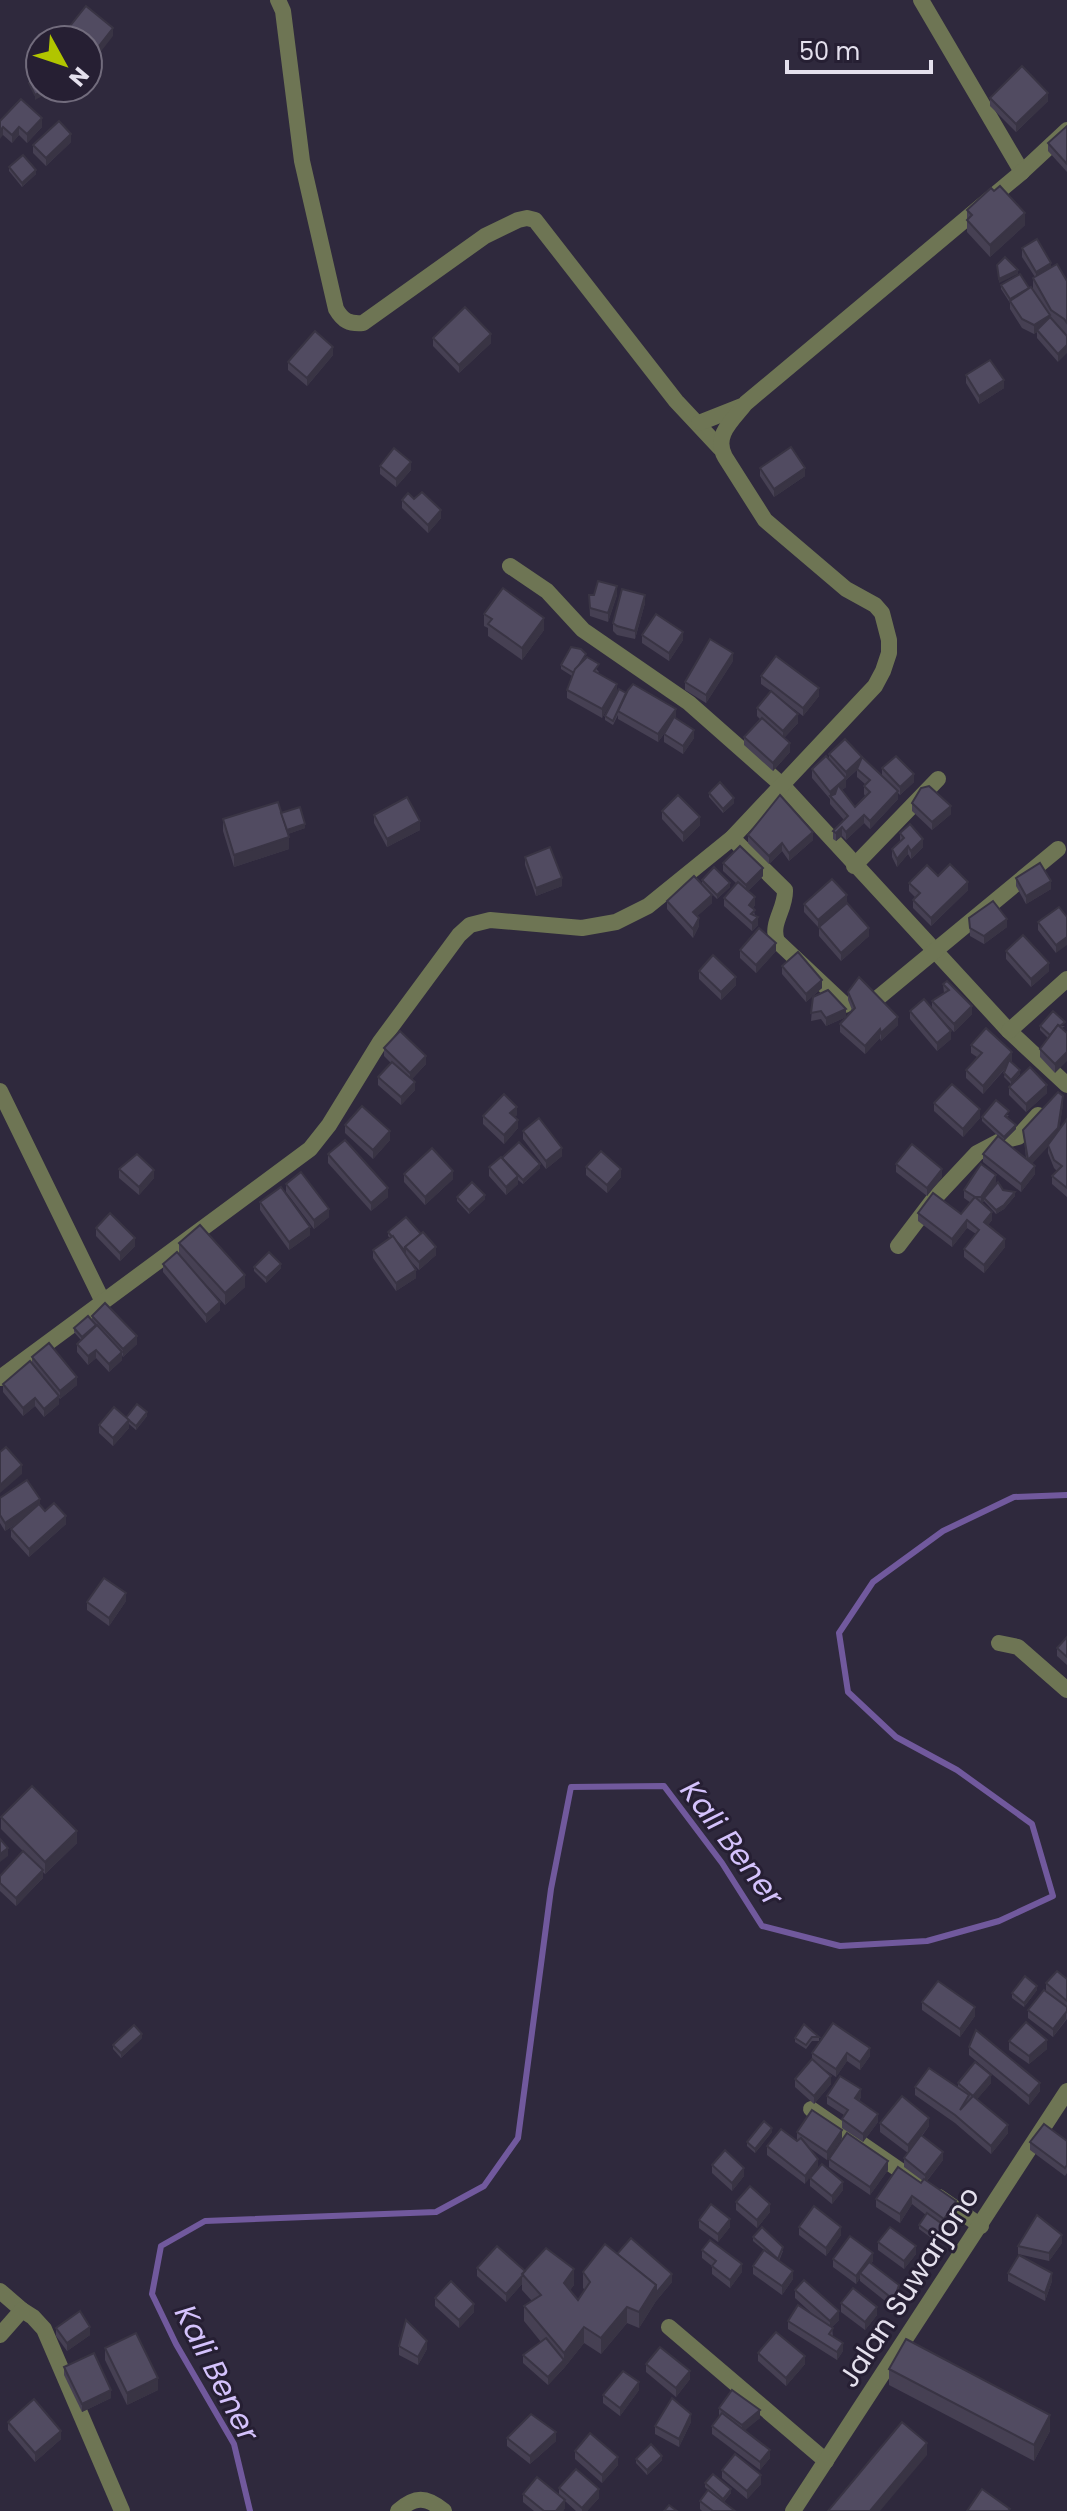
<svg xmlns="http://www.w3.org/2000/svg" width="1067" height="2511" font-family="Poppins,sans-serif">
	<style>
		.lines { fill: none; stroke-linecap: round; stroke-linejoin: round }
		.stream { stroke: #71599d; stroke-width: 6 }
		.minor { stroke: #6e7554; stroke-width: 16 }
		.tertiary { stroke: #6e7554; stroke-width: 16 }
		.wall { fill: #464053; fill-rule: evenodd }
		.shaded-wall { fill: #393444 }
		.building { fill: #514b61; stroke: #393444; stroke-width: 2 }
		.labels { text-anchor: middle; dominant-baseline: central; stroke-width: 6; stroke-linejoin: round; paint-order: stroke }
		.street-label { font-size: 28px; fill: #e4e0ed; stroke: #261f33 }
		.water-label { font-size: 30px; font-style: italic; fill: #d4c2fc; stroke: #261f33 }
	</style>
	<rect width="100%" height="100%" fill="#2f293d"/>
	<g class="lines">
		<path class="stream" d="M250 2511 234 2444 176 2344 152 2294 161 2246 205 2221 436 2212 484 2186 518 2138 551 1889 571 1787 664 1786 722 1863 762 1926 840 1946 927 1941 999 1921 1053 1896 1032 1824 957 1770 896 1737 848 1692 839 1633 873 1582 943 1531 1014 1497 1067 1495"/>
		<g class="minor">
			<path d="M278 0 283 11 302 161 336 309C343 321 349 324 363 323L485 236 518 220 527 218 535 220 676 401 720 448"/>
			<path d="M921 0 1022 172"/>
			<path d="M699 423 742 406"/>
			<path d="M510 566 547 591 583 630 689 703 783 786 1009 1031 1067 1085"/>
			<path d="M732 838 785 890C786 909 770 923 777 941L845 1005"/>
			<path d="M854 866 938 779"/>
			<path d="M879 997 1058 849"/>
			<path d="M1009 1031 1067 979"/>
			<path d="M0 1091 103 1302"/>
			<path d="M898 1246 933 1200 977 1153 998 1142 1018 1137 1038 1115"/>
			<path d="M0 1378 310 1149 329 1125 380 1042 459 935 470 925 490 920 582 928 616 922 648 906 732 838 875 686 883 671 889 653V640L882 613 875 605 846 589 765 520 725 457C713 435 733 420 746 403L1022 172 1067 130"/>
			<path d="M999 1643 1018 1647 1067 1690"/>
			<path d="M811 2109 914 2180"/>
			<path d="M939 2197 981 2226"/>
			<path d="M0 2291 22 2310"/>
			<path d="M669 2327 826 2461"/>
			<path d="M0 2335 22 2310 33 2317 44 2329 122 2511"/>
			<path d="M398 2511C415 2496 426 2496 444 2511"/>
		</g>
		<path class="tertiary" d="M793 2511 1067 2091"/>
	</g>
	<g class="wall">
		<path d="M990 98 1048 101 1016 132 990 106Z"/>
		<path d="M0 121 42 127 27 143 19 135 12 143 3 135Z"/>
		<path d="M1067 126V172L1048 151V143Z"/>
		<path d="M71 142 46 166 33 153V145Z"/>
		<path d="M9 167 36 174 22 187 9 171Z"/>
		<path d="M967 210 1025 225 990 257 967 232Z"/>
		<path d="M1022 248 1051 267 1067 281V335L1060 328 1058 362 1037 338V332L1034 334 1022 328 1010 309V303L1001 289V285L1033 289V278L1035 277 1022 257Z"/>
		<path d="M433 338 491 343 459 373 433 346Z"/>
		<path d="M333 355 307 386 288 370V362Z"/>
		<path d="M966 375 1004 388 979 404 966 383Z"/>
		<path d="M380 466 411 470 396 487 380 474Z"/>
		<path d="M760 468 805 476 774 497 760 476Z"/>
		<path d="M414 499 441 518 428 533 402 508V500Z"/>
		<path d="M589 595H617L608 622 590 616Z"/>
		<path d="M645 603 635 639 617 635 613 631V623Z"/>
		<path d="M484 614 544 630 522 660 488 636V628L484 626Z"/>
		<path d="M642 635 683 640 669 661 642 643Z"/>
		<path d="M586 657 599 672 598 673 617 692 602 718 567 698V690L572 676 561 669V665Z"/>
		<path d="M733 661 706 703 685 690V682Z"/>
		<path d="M761 676 819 696 803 716 773 693 798 723 784 738 790 752 773 771 744 745V737L760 719 757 716V708L771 691 761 684Z"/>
		<path d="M619 689 676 717 675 718 694 738 683 754 664 742V734L658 742 618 719V715L613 725 605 720V716Z"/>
		<path d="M829 754 862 757 882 776V768L914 782 900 795 898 793V799L870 829 864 823 846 840 842 836 836 841 833 839V831L844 820 830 804V799L812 778V769L829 760ZM857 770V777L865 784 864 786V794L865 796 855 807 842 790 846 787V780Z"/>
		<path d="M709 793 734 803 723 813 709 797Z"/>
		<path d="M912 803 951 814 932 830 912 811Z"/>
		<path d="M662 811 700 825 683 842 662 819Z"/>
		<path d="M281 813 305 828 288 834 289 849 234 867 223 831V819Z"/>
		<path d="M374 815 420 830 387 847 374 823Z"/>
		<path d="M900 833 923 847 911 859 908 854 897 867 892 857V849L900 841Z"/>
		<path d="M748 835 813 840 789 861 782 851 769 864 748 843Z"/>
		<path d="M525 857 562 886 536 896 525 865Z"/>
		<path d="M723 863 763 876 748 891 755 905 753 908 758 925 752 931 724 906V898L736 883 723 871Z"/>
		<path d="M938 876 968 890 931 926 913 908V900L915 897 909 891V883Z"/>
		<path d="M1016 878 1051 889 1026 904 1016 886Z"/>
		<path d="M702 880 730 887 717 899 702 884Z"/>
		<path d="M667 901 712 903 697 916 699 926 693 938 667 909Z"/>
		<path d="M847 903 869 936 841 961 819 936V928L804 912V904Z"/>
		<path d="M1059 907 1056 953 1038 930V922Z"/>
		<path d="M969 918 1007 927 984 944 970 936Z"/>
		<path d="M740 950 776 951 756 973 740 958Z"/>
		<path d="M1006 951 1049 971 1031 987 1006 959Z"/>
		<path d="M782 966 822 988 806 1002 782 974Z"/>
		<path d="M699 971 736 985 721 1000 699 979Z"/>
		<path d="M943 984 972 1014 954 1032 932 1009V1001L944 993Z"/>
		<path d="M848 992 898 1025 881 1041 880 1038 865 1054 840 1032V1024L852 1010 848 1000Z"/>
		<path d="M813 997 846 1017 826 1026 821 1019 811 1021Z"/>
		<path d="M910 1011 951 1039 937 1051 910 1019Z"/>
		<path d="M1040 1026H1065L1062 1028 1055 1073 1040 1057V1049L1048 1038 1040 1030Z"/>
		<path d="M971 1045 1012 1060 1011 1062 1020 1074 1011 1084 1004 1077 1006 1068 983 1094 966 1078V1070L977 1057 971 1053Z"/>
		<path d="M384 1048 426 1064 412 1079 415 1090 401 1105 378 1085V1077L391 1063 384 1056Z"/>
		<path d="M1009 1087 1047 1093 1026 1112 1009 1095Z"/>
		<path d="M934 1103 980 1118 963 1137 934 1111Z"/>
		<path d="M1063 1104 1059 1130 1067 1119V1197L1052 1184V1176L1057 1171 1054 1168 1048 1153V1146L1032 1163 1035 1174 1021 1192 983 1162V1154L1000 1138 982 1121V1117L1009 1115 1007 1117 1016 1129 1004 1141 1026 1158 1023 1130Z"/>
		<path d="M517 1115 514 1117 518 1128 504 1144 483 1124V1116Z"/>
		<path d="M345 1125 390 1140 373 1159 345 1133Z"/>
		<path d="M523 1131 562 1156 546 1169 523 1139Z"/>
		<path d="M328 1154 388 1197 371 1211 328 1163Z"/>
		<path d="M896 1164 942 1177 927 1196 896 1172Z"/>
		<path d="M489 1167 540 1168 523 1184 518 1180V1184L506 1195 489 1176Z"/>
		<path d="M586 1167 621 1177 607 1193 586 1175Z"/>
		<path d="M119 1169 154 1178 139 1195 119 1178Z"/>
		<path d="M404 1174 453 1179 425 1205 404 1182Z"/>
		<path d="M996 1183 992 1189 1003 1190 1015 1196 1004 1209 996 1214 984 1201 982 1203 992 1220 988 1225 1005 1247 984 1273 964 1257V1249L976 1234 967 1228 952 1247 918 1221V1213L961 1214 971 1203 964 1198V1190Z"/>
		<path d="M286 1184 329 1217 314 1229 286 1192Z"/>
		<path d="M457 1197 485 1199 469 1214 457 1201Z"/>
		<path d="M260 1202 310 1235 289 1250 260 1210Z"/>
		<path d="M96 1228 135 1246 120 1261 96 1236Z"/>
		<path d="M388 1232 436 1255 419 1270 407 1257 416 1278 396 1291 373 1258V1250L390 1238 388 1236Z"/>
		<path d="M179 1243 245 1287 225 1305 188 1265 220 1310 206 1323 163 1272V1264L179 1255Z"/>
		<path d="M254 1267 281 1268 266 1283 254 1271Z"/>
		<path d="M92 1316 137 1344 123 1357 122 1355V1360L109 1372 96 1358 88 1365 77 1352V1344L81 1340 74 1332V1328L92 1321Z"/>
		<path d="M32 1357 77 1385 60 1399 59 1397V1404L44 1417 35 1406 23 1416 3 1392V1384L32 1364Z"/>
		<path d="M147 1416 136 1430 129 1424V1428L113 1446 99 1433V1425L126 1418Z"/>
		<path d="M0 1498 40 1505 45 1511 66 1524 29 1557 11 1537V1529L19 1522 5 1531 0 1523Z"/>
		<path d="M126 1601 109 1626 87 1610V1602Z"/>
		<path d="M1067 1637V1665L1057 1656V1648Z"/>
		<path d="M1 1817 77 1843 45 1874 43 1872V1878L16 1906 0 1891V1876L23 1851 1 1829Z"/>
		<path d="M1067 1979V2019L1053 2037 1028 2018V2010L1046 1991V1983Z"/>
		<path d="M1037 1990 1024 2007 1012 1998V1993Z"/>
		<path d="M922 2002 975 2016 960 2037 922 2010Z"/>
		<path d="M833 2023 870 2056 860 2070 847 2061 836 2077 821 2067 831 2084 814 2104 795 2087V2079L812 2060V2053Z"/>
		<path d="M819 2037V2041H812L806 2049 795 2042V2038Z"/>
		<path d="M142 2038 121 2058 113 2049V2045Z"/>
		<path d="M1009 2041 1047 2049 1029 2064 1009 2050Z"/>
		<path d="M969 2047 1040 2091 1029 2105 969 2055Z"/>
		<path d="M958 2083H991L977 2099 1008 2133 991 2154 955 2123 915 2095V2087H958Z"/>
		<path d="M827 2096 861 2097 859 2101 878 2122 863 2142 842 2128V2119L844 2115 827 2104Z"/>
		<path d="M880 2123 929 2126 922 2136 943 2160 927 2181 956 2210 945 2226V2230L937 2242 919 2229V2225L926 2215 912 2204 900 2223 876 2207V2199L923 2181 904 2167V2158L908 2153 880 2132Z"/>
		<path d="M772 2132 755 2153 747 2146V2142Z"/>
		<path d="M797 2132 842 2138 827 2160 810 2148 805 2184 767 2155V2146L797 2141Z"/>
		<path d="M1067 2141V2173L1065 2176 1030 2150V2142Z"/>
		<path d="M829 2159 888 2170 870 2195 829 2167Z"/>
		<path d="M712 2165 744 2176 732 2191 712 2173Z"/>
		<path d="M810 2178 843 2190 832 2204 810 2186Z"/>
		<path d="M736 2202 770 2212 757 2228 736 2210Z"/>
		<path d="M699 2220 730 2227 718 2242 699 2228Z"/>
		<path d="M799 2227 841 2235 826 2256 799 2235Z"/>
		<path d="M753 2237 783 2251 779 2261 793 2279 782 2295 753 2274V2266L764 2250 753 2241Z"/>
		<path d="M878 2242 916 2254 904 2269 878 2250Z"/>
		<path d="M1062 2243 1049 2261 1018 2254V2246Z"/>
		<path d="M702 2250 742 2272 730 2288 712 2274V2266L702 2258Z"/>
		<path d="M617 2254 672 2282 656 2301 639 2328 627 2323 601 2354 584 2343 564 2368 548 2385 523 2363V2355L541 2342 524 2321V2306L532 2301 522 2290V2284L506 2302 477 2276V2268L525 2271 574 2285 570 2290 578 2300 585 2290 583 2288V2272Z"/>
		<path d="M833 2259 873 2261 871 2264 899 2294 894 2308 860 2281V2278L856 2284 833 2267Z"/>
		<path d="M1008 2273 1052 2281 1045 2301 1008 2281Z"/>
		<path d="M795 2290 839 2320 832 2327 833 2337 843 2351 837 2360 788 2329V2321L818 2319 795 2298Z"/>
		<path d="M435 2298 474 2312 459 2328 435 2306Z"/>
		<path d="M841 2303 877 2315 865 2330 841 2312Z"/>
		<path d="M56 2328 90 2335 67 2351 56 2336Z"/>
		<path d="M399 2346 427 2349 418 2365 399 2355Z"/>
		<path d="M105 2348 158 2390 127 2405 105 2360Z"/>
		<path d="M758 2353 805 2364 786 2386 758 2361Z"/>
		<path d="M646 2364 690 2379 676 2397 646 2372Z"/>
		<path d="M64 2367 111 2398 82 2412 64 2375Z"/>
		<path d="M889 2369 1050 2431 1034 2461 889 2385Z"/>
		<path d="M639 2390 620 2416 603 2403V2395Z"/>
		<path d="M719 2408 760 2418 744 2430 770 2458 760 2470 712 2434V2426L719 2417Z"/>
		<path d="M8 2422 61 2439 35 2462 8 2430Z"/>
		<path d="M691 2422 679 2447 655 2434V2426Z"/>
		<path d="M507 2438 556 2441 530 2464 507 2446Z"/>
		<path d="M575 2451 618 2465 602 2483 575 2459Z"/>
		<path d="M636 2459 662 2460 647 2475 636 2463Z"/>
		<path d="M722 2470 761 2484 747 2499 722 2478Z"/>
		<path d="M705 2483 731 2493 724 2502 735 2511H702L700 2509V2501L708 2490 705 2487Z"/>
		<path d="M559 2488 599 2498 587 2511H576L565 2501V2508L563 2511H534L523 2502V2494L559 2495Z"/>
	</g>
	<g class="shaded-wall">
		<path d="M113 28V36L88 68V60Z"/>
		<path d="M49 88H57L35 100V95Z"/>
		<path d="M1048 93V101L1016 132V124Z"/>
		<path d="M42 118V127L27 143V134Z"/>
		<path d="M3 127V135L0 139V131Z"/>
		<path d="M19 127V135L12 143V135Z"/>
		<path d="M71 134V142L46 166V158Z"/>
		<path d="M36 170V174L22 187V183Z"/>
		<path d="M1025 213V225L990 257V245Z"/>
		<path d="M1051 263V271L1036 280V272Z"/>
		<path d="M1018 270V274L999 283V279Z"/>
		<path d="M1050 315V323L1037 330V332L1034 334V325Z"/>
		<path d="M491 334V343L459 373V365Z"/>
		<path d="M1067 345V353L1058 362V354Z"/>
		<path d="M333 347V355L307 386V378Z"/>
		<path d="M1004 380V388L979 404V396Z"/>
		<path d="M411 462V470L396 487V479Z"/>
		<path d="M805 468V476L774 497V489Z"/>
		<path d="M441 510V518L428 533V525Z"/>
		<path d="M617 586V595L608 622V613Z"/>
		<path d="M645 595V603L635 639V631Z"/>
		<path d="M544 618V630L522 660V648Z"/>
		<path d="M683 632V640L669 661V653Z"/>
		<path d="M733 653V661L706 703V695Z"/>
		<path d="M617 684V692L602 718V709Z"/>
		<path d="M819 688V696L803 716V708Z"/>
		<path d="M676 709V717L658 742V734Z"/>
		<path d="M798 714V723L783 739V731Z"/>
		<path d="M694 730V738L683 754V746Z"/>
		<path d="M790 743V752L773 771V763Z"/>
		<path d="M862 757V765L846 780V772Z"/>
		<path d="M914 774V782L900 795V787Z"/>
		<path d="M846 778V787L838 793V785Z"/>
		<path d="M838 785V793L830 797V792Z"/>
		<path d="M898 791V799L870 829V821Z"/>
		<path d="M734 798V803L723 813V809Z"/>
		<path d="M951 806V814L932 830V822Z"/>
		<path d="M864 815V823L846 840V832Z"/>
		<path d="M700 817V825L683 842V833Z"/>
		<path d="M420 821V830L387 847V839Z"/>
		<path d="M305 824V828L285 835V831Z"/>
		<path d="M842 827V836L836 841V833Z"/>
		<path d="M813 832V840L789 861V853Z"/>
		<path d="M289 837V849L234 867V855Z"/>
		<path d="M923 839V847L911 859V851Z"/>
		<path d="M782 843V851L769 864V856Z"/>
		<path d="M908 846V854L897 867V859Z"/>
		<path d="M763 868V876L746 893V885Z"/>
		<path d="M562 878V886L536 896V888Z"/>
		<path d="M1051 881V889L1026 904V896Z"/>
		<path d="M968 882V890L931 926V918Z"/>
		<path d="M730 883V887L717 899V895Z"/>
		<path d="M712 895V903L693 920V912Z"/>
		<path d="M847 895V903L818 928V920Z"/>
		<path d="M755 897V905L749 913V905Z"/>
		<path d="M758 917V925L752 931V923Z"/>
		<path d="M699 918V926L693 938V929Z"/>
		<path d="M1007 919V927L984 944V936Z"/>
		<path d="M869 928V936L841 961V953Z"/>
		<path d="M1067 937V945L1056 953V945Z"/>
		<path d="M776 943V951L756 973V965Z"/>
		<path d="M1049 963V971L1031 987V979Z"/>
		<path d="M736 977V985L721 1000V992Z"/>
		<path d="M822 980V988L806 1002V994Z"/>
		<path d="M972 1006V1014L954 1032V1024Z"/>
		<path d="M846 1009V1017L826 1026V1018Z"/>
		<path d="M898 1017V1025L881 1041V1033Z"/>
		<path d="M880 1029V1038L865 1054V1046Z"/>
		<path d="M951 1031V1039L937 1051V1043Z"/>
		<path d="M1012 1052V1060L983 1094V1086Z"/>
		<path d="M1067 1052V1061L1055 1073V1064Z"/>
		<path d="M426 1056V1064L410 1081V1073Z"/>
		<path d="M1020 1070V1074L1011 1084V1080Z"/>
		<path d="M415 1082V1090L401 1105V1097Z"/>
		<path d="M1047 1085V1093L1026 1112V1104Z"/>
		<path d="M1063 1096V1104L1058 1136 1028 1168V1160Z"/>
		<path d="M517 1107V1115L510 1121V1113Z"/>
		<path d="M980 1109V1118L963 1137V1129Z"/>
		<path d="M518 1120V1128L504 1144V1135Z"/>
		<path d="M1016 1125V1129L1004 1141V1137Z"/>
		<path d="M390 1131V1140L373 1159V1150Z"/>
		<path d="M562 1148V1156L546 1169V1161Z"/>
		<path d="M540 1164V1168L523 1184V1180Z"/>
		<path d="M1035 1166V1174L1021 1192V1184Z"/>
		<path d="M621 1169V1177L607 1193V1185Z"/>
		<path d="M942 1169V1177L927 1196V1188Z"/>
		<path d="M154 1170V1178L139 1195V1187Z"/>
		<path d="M453 1171V1179L425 1205V1197Z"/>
		<path d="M996 1175V1183L985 1199 984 1198V1201L981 1205V1197Z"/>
		<path d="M518 1176V1184L506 1195V1187Z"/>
		<path d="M388 1188V1197L371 1211V1203Z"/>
		<path d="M1015 1192V1196L1004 1209 996 1214V1210Z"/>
		<path d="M485 1195V1199L469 1214V1210Z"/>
		<path d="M329 1209V1217L314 1229V1220Z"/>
		<path d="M992 1212V1220L984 1230V1222Z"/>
		<path d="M967 1220V1228L952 1247V1239Z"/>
		<path d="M310 1227V1235L289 1250V1242Z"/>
		<path d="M135 1238V1246L120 1261V1253Z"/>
		<path d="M1005 1239V1247L984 1273V1265Z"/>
		<path d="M436 1247V1255L419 1270V1262Z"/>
		<path d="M281 1264V1268L266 1283V1278Z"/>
		<path d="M416 1270V1278L396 1291V1283Z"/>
		<path d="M245 1275V1287L225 1305V1293Z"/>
		<path d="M220 1302V1310L206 1323V1315Z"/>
		<path d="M137 1336V1344L123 1357V1349Z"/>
		<path d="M96 1350V1358L88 1365V1356Z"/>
		<path d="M122 1352V1360L109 1372V1364Z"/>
		<path d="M77 1377V1385L60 1399V1391Z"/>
		<path d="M59 1396V1404L44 1417V1409Z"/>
		<path d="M35 1398V1406L23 1416V1408Z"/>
		<path d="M147 1412V1416L136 1430V1426Z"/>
		<path d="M129 1420V1428L113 1446V1438Z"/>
		<path d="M22 1465V1474L0 1493V1485Z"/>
		<path d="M40 1499V1507L5 1531V1523Z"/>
		<path d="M66 1516V1524L29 1557V1549Z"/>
		<path d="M126 1593V1601L109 1626V1618Z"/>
		<path d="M77 1831V1843L45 1874V1862Z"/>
		<path d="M8 1848V1856L0 1862V1854Z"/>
		<path d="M43 1870V1878L16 1906V1898Z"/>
		<path d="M1037 1986V1990L1024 2007V2003Z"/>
		<path d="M975 2007V2016L960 2037V2029Z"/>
		<path d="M1066 2011V2019L1053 2037V2029Z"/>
		<path d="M142 2034V2038L121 2058V2053Z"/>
		<path d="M1047 2040V2049L1029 2064V2056Z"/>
		<path d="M870 2048V2056L860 2070V2062Z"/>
		<path d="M847 2053V2061L836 2077V2069Z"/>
		<path d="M991 2075V2083L973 2104V2096Z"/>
		<path d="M831 2076V2084L814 2104V2096Z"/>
		<path d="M1040 2083V2091L1029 2105V2096Z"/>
		<path d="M861 2089V2097L855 2106V2098Z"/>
		<path d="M878 2114V2122L863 2142V2134Z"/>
		<path d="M929 2118V2126L908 2153V2145Z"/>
		<path d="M1008 2125V2133L991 2154V2146Z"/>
		<path d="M772 2128V2132L755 2153V2149Z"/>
		<path d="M842 2130V2138L827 2160V2152Z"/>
		<path d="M943 2152V2160L925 2183V2175Z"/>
		<path d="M818 2159V2167L805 2184V2176Z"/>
		<path d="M888 2161V2170L870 2195V2187Z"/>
		<path d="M744 2168V2176L732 2191V2183Z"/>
		<path d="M843 2182V2190L832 2204V2196Z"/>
		<path d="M912 2196V2204L900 2223V2214Z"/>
		<path d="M956 2201V2210L944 2227V2219Z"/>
		<path d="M770 2204V2212L757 2228V2220Z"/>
		<path d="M730 2219V2227L718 2242V2234Z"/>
		<path d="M945 2226V2230L937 2242V2238Z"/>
		<path d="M841 2227V2235L826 2256V2248Z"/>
		<path d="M1062 2235V2243L1049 2261V2253Z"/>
		<path d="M916 2246V2254L904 2269V2261Z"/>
		<path d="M873 2253V2261L862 2275 860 2273V2278L856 2284V2276Z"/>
		<path d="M742 2264V2272L730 2288V2280Z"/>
		<path d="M574 2269V2285L564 2298V2283Z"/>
		<path d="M793 2271V2279L782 2295V2286Z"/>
		<path d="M1052 2273V2281L1045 2301V2293Z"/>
		<path d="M672 2274V2282L656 2301 639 2328V2312L656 2285Z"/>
		<path d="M522 2276V2284L506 2302V2294Z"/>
		<path d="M899 2285V2294L894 2308V2300Z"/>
		<path d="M474 2304V2312L459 2328V2320Z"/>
		<path d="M627 2307V2323L601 2354V2338Z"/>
		<path d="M877 2307V2315L865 2330V2322Z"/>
		<path d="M839 2311V2320L830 2329V2321Z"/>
		<path d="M90 2327V2335L67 2351V2343Z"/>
		<path d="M584 2327V2343L564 2368V2353Z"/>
		<path d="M427 2341V2349L418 2365V2357Z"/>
		<path d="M843 2343V2351L837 2360V2352Z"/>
		<path d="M805 2356V2364L786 2386V2378Z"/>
		<path d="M564 2360V2368L548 2385V2377Z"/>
		<path d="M690 2371V2379L676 2397V2388Z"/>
		<path d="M158 2378V2390L127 2405V2393Z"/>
		<path d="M639 2382V2390L620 2416V2408Z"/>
		<path d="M111 2390V2398L82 2412V2404Z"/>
		<path d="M760 2410V2418L742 2433V2425Z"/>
		<path d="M691 2414V2422L679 2447V2439Z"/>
		<path d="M1050 2415V2431L1034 2461V2445Z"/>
		<path d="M61 2431V2439L35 2462V2453Z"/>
		<path d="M556 2432V2441L530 2464V2456Z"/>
		<path d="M927 2443V2455L880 2511H870Z"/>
		<path d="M770 2450V2458L760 2470V2462Z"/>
		<path d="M662 2456V2460L647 2475V2470Z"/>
		<path d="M618 2457V2465L602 2483V2475Z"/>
		<path d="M761 2475V2484L747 2499V2491Z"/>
		<path d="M599 2489V2498L587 2511H582V2508Z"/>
		<path d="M731 2489V2493L723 2503V2499Z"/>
		<path d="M565 2500V2508L563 2511H556Z"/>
	</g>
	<g class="building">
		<path d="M86 6 113 28 88 60V40H59Z"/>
		<path d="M1022 66 1048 93 1016 124 990 98Z"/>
		<path d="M40 77V88H49L35 95 29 83Z"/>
		<path d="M21 99 42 118 27 134 19 127 12 135 3 127 0 131V121Z"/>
		<path d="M59 121 71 134 46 158 33 145Z"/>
		<path d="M1067 126V164L1048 143Z"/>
		<path d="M23 155 36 170 22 183 9 167Z"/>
		<path d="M1000 186 1025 213 990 245 967 220 972 215 967 210 991 188 994 191Z"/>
		<path d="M1037 239 1051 263 1036 272 1022 248Z"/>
		<path d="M1005 257 1018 270 999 279 997 265Z"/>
		<path d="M1057 264 1067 281V323L1064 319 1051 310 1033 278Z"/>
		<path d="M1020 274 1029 288 1010 299 1001 285Z"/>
		<path d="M1031 287 1050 315 1034 325 1022 319 1010 301Z"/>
		<path d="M465 307 491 334 459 365 433 338Z"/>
		<path d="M1050 317 1067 336V345L1058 354 1037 330Z"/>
		<path d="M315 331 333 347 307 378 288 362Z"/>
		<path d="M990 360 1004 380 979 396 966 375Z"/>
		<path d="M791 447 805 468 774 489 760 468Z"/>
		<path d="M394 448 411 462 396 479 380 466Z"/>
		<path d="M422 492 441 510 428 525 402 500 408 493 414 499Z"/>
		<path d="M598 581 617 586 608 613 590 608 589 595H594Z"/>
		<path d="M503 588 544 618 522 648 488 624 492 619 484 614Z"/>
		<path d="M622 589 645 595 635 631 617 626 613 623Z"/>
		<path d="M656 614 683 632 669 653 642 635Z"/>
		<path d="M710 639 733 653 706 695 685 682Z"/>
		<path d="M571 647 581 649 586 654 574 673 561 665Z"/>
		<path d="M776 656 819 688 803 708 761 676Z"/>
		<path d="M587 657 599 664 594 671 617 684 602 709 567 690 575 669Z"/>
		<path d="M633 684 676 709 658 734 618 711 628 690Z"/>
		<path d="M619 689 626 693 613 721 605 716Z"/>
		<path d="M771 691 798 714 783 731 757 708Z"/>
		<path d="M674 717 694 730 683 746 664 734Z"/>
		<path d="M762 718 790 743 773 763 744 737Z"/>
		<path d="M845 739 862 757 846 772 829 754Z"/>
		<path d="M826 756 846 778 838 785 855 807 870 792 864 786 870 780 857 769 862 757 898 791 870 821 864 815 846 832 842 827 836 833 833 831 848 816 830 796 835 794 838 785 830 792 812 769Z"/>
		<path d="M896 756 914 774 900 787 882 768Z"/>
		<path d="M720 782 734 798 723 809 709 793Z"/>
		<path d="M929 786 951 806 932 822 912 803 921 788Z"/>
		<path d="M678 795 700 817 683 833 662 811Z"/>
		<path d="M780 795 813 832 789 853 782 843 769 856 748 835Z"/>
		<path d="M407 797 420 821 387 839 374 815Z"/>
		<path d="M278 802 289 837 234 855 223 819Z"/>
		<path d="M300 807 305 824 287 830 281 813Z"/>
		<path d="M910 824 923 839 911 851 908 846 897 859 892 849 904 838 900 833Z"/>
		<path d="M740 846 763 868 746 885 723 863Z"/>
		<path d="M550 847 562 878 536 888 525 857Z"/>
		<path d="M1040 863 1051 881 1026 896 1016 878Z"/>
		<path d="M950 864 968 882 931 918 913 900 920 893 909 883 927 865 938 876Z"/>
		<path d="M714 867 730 883 717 895 702 880Z"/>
		<path d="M694 876 712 895 693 912 699 918 693 929 667 901Z"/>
		<path d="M832 879 847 895 818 920 804 904Z"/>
		<path d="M738 882 755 897 749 905 755 910 751 914 758 917 752 923 724 898Z"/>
		<path d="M993 901 1007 919 984 936 970 928 969 918Z"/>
		<path d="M847 903 869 928 841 953 819 927Z"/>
		<path d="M1059 907 1067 917V937L1056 945 1038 922Z"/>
		<path d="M759 928 776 943 756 965 740 950Z"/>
		<path d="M1023 935 1049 963 1031 979 1006 951Z"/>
		<path d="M798 952 822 980 806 994 782 966Z"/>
		<path d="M713 955 736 977 721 992 699 971Z"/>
		<path d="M859 977 898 1017 881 1033 880 1029 865 1046 840 1024 855 1008 848 992Z"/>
		<path d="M947 981 972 1006 954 1024 932 1001 949 990 943 984Z"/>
		<path d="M828 990 846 1009 826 1018 821 1011 811 1013 813 997Z"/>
		<path d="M924 999 951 1031 937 1043 910 1011Z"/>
		<path d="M1053 1011 1065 1022 1060 1026 1058 1025 1050 1035 1040 1026Z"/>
		<path d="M1058 1025 1067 1033V1052L1055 1064 1040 1049Z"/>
		<path d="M986 1028 1012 1052 983 1086 966 1070 982 1053 971 1045Z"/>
		<path d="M400 1031 426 1056 410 1073 384 1048Z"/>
		<path d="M1009 1060 1020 1070 1011 1080 1004 1073Z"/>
		<path d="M392 1062 415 1082 401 1097 378 1077Z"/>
		<path d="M1030 1067 1047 1085 1026 1104 1009 1087Z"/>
		<path d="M952 1084 980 1109 963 1129 934 1103Z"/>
		<path d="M1058 1092 1063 1096 1058 1128 1028 1160 1023 1130Z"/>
		<path d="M504 1094 517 1107 510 1113 518 1120 504 1135 483 1116Z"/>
		<path d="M996 1100 1009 1111 1005 1116 1016 1125 1004 1137 982 1117Z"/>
		<path d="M362 1106 390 1131 373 1150 345 1125Z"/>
		<path d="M539 1118 562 1148 546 1161 523 1131Z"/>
		<path d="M1067 1119V1188L1052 1176 1062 1166 1054 1160 1048 1145Z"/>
		<path d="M998 1136 1035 1166 1021 1184 983 1154Z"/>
		<path d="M345 1140 388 1188 371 1203 328 1154Z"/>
		<path d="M519 1142 540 1164 523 1180 502 1158Z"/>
		<path d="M912 1144 942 1169 927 1188 896 1164Z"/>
		<path d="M432 1148 453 1171 425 1197 404 1174Z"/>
		<path d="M601 1151 621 1169 607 1185 586 1167Z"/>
		<path d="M137 1154 154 1170 139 1187 119 1169Z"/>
		<path d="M501 1157 518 1176 506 1187 489 1167Z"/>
		<path d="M981 1164 996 1175 981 1197H975L992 1212 984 1222 1005 1239 984 1265 964 1249 979 1230 967 1220 952 1239 918 1213 933 1193 961 1214 975 1197 964 1190Z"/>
		<path d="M301 1172 329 1209 314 1220 286 1184Z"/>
		<path d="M472 1182 485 1195 469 1210 457 1197Z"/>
		<path d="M998 1182 1003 1190 1015 1192 1004 1205 996 1210 984 1198Z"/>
		<path d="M281 1187 310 1227 289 1242 260 1202Z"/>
		<path d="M110 1213 135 1238 120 1253 96 1228Z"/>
		<path d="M406 1217 421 1234 405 1247V1251L388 1232Z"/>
		<path d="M200 1225 245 1275 225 1293 179 1243Z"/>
		<path d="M423 1232 436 1247 419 1262 405 1247Z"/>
		<path d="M393 1236 416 1270 396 1283 373 1250Z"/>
		<path d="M177 1252 220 1302 206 1315 163 1264Z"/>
		<path d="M269 1252 281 1264 266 1278 254 1267Z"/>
		<path d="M105 1303 137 1336 123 1349 92 1316Z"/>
		<path d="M88 1316 96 1325 82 1337 74 1328Z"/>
		<path d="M97 1325 122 1352 109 1364 96 1350 88 1356 77 1344Z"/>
		<path d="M49 1343 77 1377 60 1391 32 1357Z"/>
		<path d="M30 1361 59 1396 44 1409 35 1398 23 1408 3 1384Z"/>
		<path d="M137 1404 147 1412 136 1426 126 1418Z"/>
		<path d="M114 1407 129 1420 113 1438 99 1425Z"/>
		<path d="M6 1447 22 1465 0 1485V1452Z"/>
		<path d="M27 1480 40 1499 5 1523 0 1515V1498Z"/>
		<path d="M54 1503 66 1516 29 1549 11 1529 39 1504 45 1511Z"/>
		<path d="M104 1578 126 1593 109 1618 87 1602Z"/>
		<path d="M1067 1637V1657L1057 1648Z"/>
		<path d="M32 1786 77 1831 45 1862 1 1817Z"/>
		<path d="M0 1839 8 1848 0 1854Z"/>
		<path d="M23 1851 43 1870 16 1898 0 1883V1876Z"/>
		<path d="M1057 1971 1067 1979V2001L1046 1983Z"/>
		<path d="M1025 1976 1037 1986 1024 2003 1012 1993Z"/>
		<path d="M938 1981 975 2007 960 2029 922 2002Z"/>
		<path d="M1044 1990 1067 2007V2011L1053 2029 1028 2010Z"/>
		<path d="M1026 2022 1047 2040 1029 2056 1009 2041Z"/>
		<path d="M833 2023 870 2048 860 2062 847 2053 836 2069 812 2053Z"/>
		<path d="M804 2024 819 2037H812L806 2045 795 2038Z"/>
		<path d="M134 2025 142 2034 121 2053 113 2045Z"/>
		<path d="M976 2030 1040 2083 1029 2096 969 2047Z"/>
		<path d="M812 2059 831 2076 814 2096 795 2079Z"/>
		<path d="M975 2062 991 2075 973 2096 958 2083Z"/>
		<path d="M929 2068 969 2095 960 2110 973 2096 1008 2125 991 2146 955 2115 915 2087Z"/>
		<path d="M840 2076 861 2089 855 2098 878 2114 863 2134 842 2119 848 2110 827 2096Z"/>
		<path d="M902 2096 929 2118 908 2145 880 2123Z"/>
		<path d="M812 2110 842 2130 827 2152 797 2132Z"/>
		<path d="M764 2121 772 2128 755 2149 747 2142Z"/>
		<path d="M1044 2124 1067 2141V2165L1065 2168 1030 2142Z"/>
		<path d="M781 2129 797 2141 801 2138 818 2159 805 2176 767 2146Z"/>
		<path d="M847 2133 888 2161 870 2187 829 2159Z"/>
		<path d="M921 2135 943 2152 925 2175 904 2158Z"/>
		<path d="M725 2150 744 2168 732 2183 712 2165Z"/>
		<path d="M822 2164 843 2182 832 2196 810 2178Z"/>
		<path d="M898 2167 921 2183 924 2179 956 2201 944 2219 912 2196 900 2214 876 2199Z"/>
		<path d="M750 2186 770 2204 757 2220 736 2202Z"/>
		<path d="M711 2204 730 2219 718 2234 699 2220Z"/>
		<path d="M814 2206 841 2227 826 2248 799 2227Z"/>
		<path d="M927 2213 945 2226 937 2238 919 2225Z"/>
		<path d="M1037 2215 1062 2235 1049 2253 1018 2246Z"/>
		<path d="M762 2227 783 2247 778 2259 753 2237Z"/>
		<path d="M890 2227 916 2246 904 2261 878 2242Z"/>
		<path d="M850 2236 873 2253 856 2276 833 2259Z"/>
		<path d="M631 2238 672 2274 656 2293V2285L617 2254Z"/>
		<path d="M710 2240 742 2264 730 2280 712 2266 716 2261 702 2250Z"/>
		<path d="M605 2244 656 2285 639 2312 627 2307 601 2338 584 2327 564 2353 524 2306 541 2295 522 2274 546 2248 574 2269 564 2283 578 2300 590 2282 583 2272Z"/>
		<path d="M497 2246 525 2271 522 2274 523 2275 506 2294 477 2268Z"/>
		<path d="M764 2250 793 2271 782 2286 753 2266Z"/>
		<path d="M1019 2255 1052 2273 1045 2293 1008 2273Z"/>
		<path d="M869 2262 899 2285 894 2300 860 2273Z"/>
		<path d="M804 2280 839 2311 830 2321 795 2290Z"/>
		<path d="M451 2281 474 2304 459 2320 435 2298Z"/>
		<path d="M853 2288 877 2307 865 2322 841 2303Z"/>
		<path d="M798 2305 833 2328 829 2334 843 2343 837 2352 788 2321Z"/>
		<path d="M80 2311 90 2327 67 2343 56 2328Z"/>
		<path d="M406 2320 427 2341 418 2357 399 2346Z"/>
		<path d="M776 2332 805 2356 786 2378 758 2353Z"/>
		<path d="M136 2333 158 2378 127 2393 105 2348Z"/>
		<path d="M546 2338 564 2360 548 2377 523 2355Z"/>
		<path d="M906 2339 1050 2415 1034 2445 889 2369Z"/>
		<path d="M660 2347 690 2371 676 2388 646 2364Z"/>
		<path d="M94 2353 111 2390 82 2404 64 2367Z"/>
		<path d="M623 2371 639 2382 620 2408 603 2395Z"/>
		<path d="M732 2390 760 2410 742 2425 719 2408Z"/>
		<path d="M672 2398 691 2414 679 2439 655 2426Z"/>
		<path d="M34 2399 61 2431 35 2453 8 2422Z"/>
		<path d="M722 2413 770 2450 760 2462 712 2426Z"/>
		<path d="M531 2414 556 2432 530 2456 507 2438Z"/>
		<path d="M902 2422 927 2443 870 2511H828Z"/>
		<path d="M590 2433 618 2457 602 2475 575 2451Z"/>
		<path d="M651 2444 662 2456 647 2470 636 2459Z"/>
		<path d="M735 2454 761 2475 747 2491 722 2470Z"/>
		<path d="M576 2469 599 2489 582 2508 559 2488Z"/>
		<path d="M713 2474 731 2489 723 2499 705 2483Z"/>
		<path d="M537 2477 565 2500 556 2511H544L523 2494Z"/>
		<path d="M982 2489 1010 2509 1008 2511H967Z"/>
		<path d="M708 2490 735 2511H713L700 2501Z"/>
		<path d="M669 2505 677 2511H664Z"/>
	</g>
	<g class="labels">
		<g class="street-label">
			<text transform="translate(909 2287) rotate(-57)">Jalan Suwarjono</text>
		</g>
		<g class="water-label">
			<text transform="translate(732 1843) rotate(53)">Kali Bener</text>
			<text transform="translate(217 2373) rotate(63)">Kali Bener</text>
		</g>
	</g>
	<g transform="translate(64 64) rotate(130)"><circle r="38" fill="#261f33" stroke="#726c7d" stroke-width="2"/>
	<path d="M0-6L14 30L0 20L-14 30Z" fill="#b1c500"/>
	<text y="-12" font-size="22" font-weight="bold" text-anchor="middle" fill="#e4e0ed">N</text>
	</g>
	<path d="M787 60v12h144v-12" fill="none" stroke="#e4e0ed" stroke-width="4"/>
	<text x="799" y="60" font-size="24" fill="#e4e0ed" stroke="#261f33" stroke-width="6" paint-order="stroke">50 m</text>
</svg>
